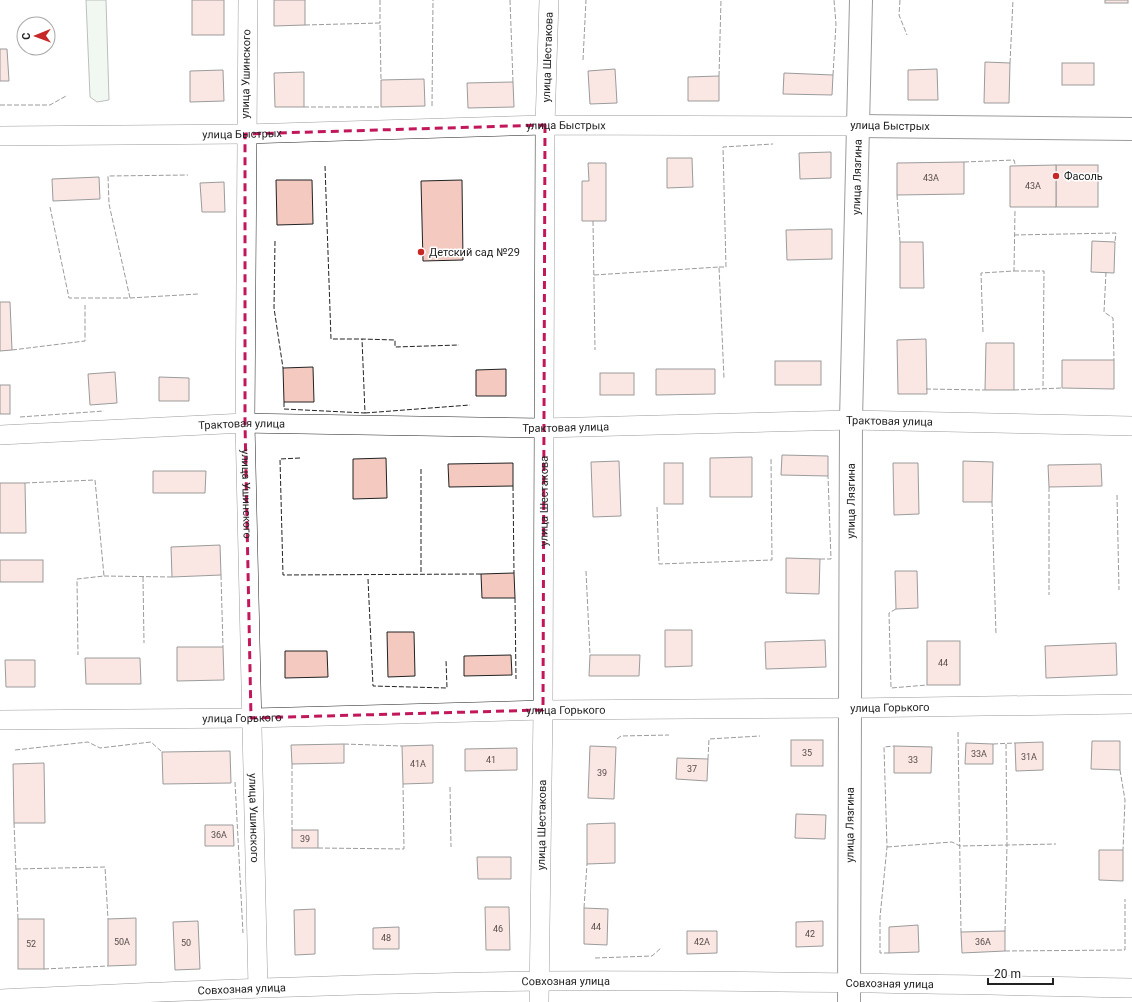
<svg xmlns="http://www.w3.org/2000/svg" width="1132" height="1002" font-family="Roboto,sans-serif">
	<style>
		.green { fill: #e0efe3; stroke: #6f6f6f }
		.building { fill: #f3c9c0; stroke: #222 }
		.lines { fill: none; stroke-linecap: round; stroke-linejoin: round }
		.minor-casing { stroke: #222; stroke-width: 20 }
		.tertiary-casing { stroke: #222; stroke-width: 24 }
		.secondary-casing { stroke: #222; stroke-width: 24 }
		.minor { stroke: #fff; stroke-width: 19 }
		.tertiary { stroke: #fff; stroke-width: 22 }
		.secondary { stroke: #fff; stroke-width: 22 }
		.fence { stroke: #222; stroke-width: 1; stroke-dasharray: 5 2; stroke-linecap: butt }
		.marked { fill: none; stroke: #c2185b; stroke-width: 3; stroke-dasharray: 8 5; stroke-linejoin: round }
		.poi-dot { fill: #c62828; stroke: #fff; stroke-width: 1.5 }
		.labels { text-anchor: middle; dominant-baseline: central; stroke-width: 3; stroke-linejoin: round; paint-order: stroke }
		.number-label { font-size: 9px; fill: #564c4a }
		.street-label { font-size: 11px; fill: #222; stroke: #fff }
		.poi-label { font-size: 11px; fill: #222; stroke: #fff; text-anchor: start }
	</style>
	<rect width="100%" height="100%" fill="#fff"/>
	<path class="green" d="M86 0H106L109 100 97 102 90 97Z"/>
	<g class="building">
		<rect x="192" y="0" width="32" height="35"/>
		<path d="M274 0H305V25L274 26Z"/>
		<rect x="1105" y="0" width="23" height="3"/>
		<path d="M0 49H7L9 81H0Z"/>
		<path d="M985 62 1010 63 1009 103H984Z"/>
		<rect x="1062" y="63" width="32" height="22"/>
		<path d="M615 69 617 103 590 104 588 71Z"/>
		<path d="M937 69 938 100H908V70Z"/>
		<path d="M223 70 224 101 190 102V71Z"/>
		<path d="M304 72V107H275L274 73Z"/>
		<path d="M784 73 833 75 832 95 783 94Z"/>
		<path d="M719 76V101H688V77Z"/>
		<path d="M424 79 425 106 381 107V80Z"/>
		<path d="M513 82 514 107 468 108 467 83Z"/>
		<path d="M831 152V178L800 179 799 153Z"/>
		<path d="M667 158H692L693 187 667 188Z"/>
		<path d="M964 162V194L897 195V163Z"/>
		<path d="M588 163H606V221H582V181H589Z"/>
		<rect x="1056" y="165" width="42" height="42"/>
		<path d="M1056 165V207H1010V166Z"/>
		<path d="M99 177 100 199 53 201 52 179Z"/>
		<path d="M276 180H312L313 224 277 225Z"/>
		<path d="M462 180 463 260 423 261 421 181Z"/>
		<path d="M224 182 225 212H202L200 183Z"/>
		<path d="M832 229V259L787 260 786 230Z"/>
		<path d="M1092 241 1115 242 1114 273 1091 272Z"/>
		<path d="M900 242H923L924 288H900Z"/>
		<path d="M0 302H10L12 350 0 351Z"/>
		<path d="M926 339 927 394H898L897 340Z"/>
		<path d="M986 343H1014V390H985Z"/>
		<path d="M1062 360H1114V389L1062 388Z"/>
		<rect x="775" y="361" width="46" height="24"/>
		<path d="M313 367 314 402H284L283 368Z"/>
		<path d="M506 369V396H476V370Z"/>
		<path d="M656 369H715V394L656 395Z"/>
		<path d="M115 372 117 403 90 405 88 374Z"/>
		<rect x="600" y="373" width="34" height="22"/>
		<path d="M159 377 189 378V401H159Z"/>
		<rect x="0" y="385" width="10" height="29"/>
		<path d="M782 455 828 456V476L781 475Z"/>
		<path d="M752 457V497H710V458Z"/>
		<path d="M386 458 387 498 353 499V459Z"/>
		<path d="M619 461 621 516 593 517 591 462Z"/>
		<path d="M963 461 993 462 992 502H963Z"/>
		<path d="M513 463V486L449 487 448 464Z"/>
		<rect x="664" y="463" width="19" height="41"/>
		<path d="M893 463H918L919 514 894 515Z"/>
		<path d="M1101 464 1102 486 1049 487 1048 465Z"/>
		<path d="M153 471H206L205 493H153Z"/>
		<path d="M0 483H25L26 533H0Z"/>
		<path d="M220 545 221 575 172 577 171 547Z"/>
		<path d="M786 558 820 559 819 594 786 593Z"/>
		<rect x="0" y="560" width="43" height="22"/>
		<path d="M895 571H917L918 608 896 609Z"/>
		<path d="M514 573 515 598H482L481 574Z"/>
		<path d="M665 630H692V666L665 667Z"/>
		<path d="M387 632H414L415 676 388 677Z"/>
		<path d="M825 640 826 667 766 669 765 642Z"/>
		<rect x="927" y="641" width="33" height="44"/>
		<path d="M1116 643 1117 675 1046 678 1045 646Z"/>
		<path d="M177 647H223L224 680 177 681Z"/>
		<path d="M285 651H327L328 677 285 678Z"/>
		<path d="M511 655 512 675 464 676V656Z"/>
		<path d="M590 655H640L639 676H589Z"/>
		<path d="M85 658H140L141 684H86Z"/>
		<path d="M5 660H35V687H6Z"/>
		<rect x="791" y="740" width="32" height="26"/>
		<path d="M1092 741H1120V770L1091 769Z"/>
		<path d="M1043 742V770L1016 771 1015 743Z"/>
		<path d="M966 743 993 744V764H965Z"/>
		<path d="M344 744V763L292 764 291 745Z"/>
		<path d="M433 745V783L403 784 402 746Z"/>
		<path d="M590 746 616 747 614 799 588 798Z"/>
		<path d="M894 746 932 747 931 773H894Z"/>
		<path d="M517 748V770L465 771V749Z"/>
		<path d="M230 751 231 783 163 784 162 752Z"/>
		<path d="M677 758 708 759 707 781 676 779Z"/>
		<path d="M44 763 45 823H14L13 764Z"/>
		<path d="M796 814 826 815 825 839 795 838Z"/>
		<path d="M615 823V863L587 864V824Z"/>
		<path d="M205 825H233L234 846H205Z"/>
		<rect x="292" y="830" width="26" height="18"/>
		<path d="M1099 850H1123V881L1099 880Z"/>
		<path d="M477 857H511V879H478Z"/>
		<path d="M485 907H509L510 950H486Z"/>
		<path d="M584 908 608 909 607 945 584 944Z"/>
		<path d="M315 909V954L295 955 294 910Z"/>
		<path d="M136 918V965L108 966V919Z"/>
		<rect x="18" y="919" width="26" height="50"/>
		<path d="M198 921 200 969 175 970 173 922Z"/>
		<path d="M823 921V946L796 947V922Z"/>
		<path d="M918 925 919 952 889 953V927Z"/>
		<path d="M399 927V949H373V928Z"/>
		<path d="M687 931H717V953L687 954Z"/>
		<path d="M1005 931V951L962 953 961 932Z"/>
	</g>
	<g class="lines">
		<defs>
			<g id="minor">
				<path id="s1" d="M248 0 245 423 258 988"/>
				<path id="s2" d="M0 136 245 134 545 125 858 126"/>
				<path id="s3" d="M0 435 245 423 543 428 851 420 1132 426"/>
				<path id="s4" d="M0 720 251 718 543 710 851 708 1132 704"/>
				<path id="s5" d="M0 999C180 991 360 983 540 981 738 980 935 984 1132 988"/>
				<path id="s6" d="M539 1002 543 710 545 125 549 0"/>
			</g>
			<path id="tertiary" d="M858 126 1132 129"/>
			<g id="secondary">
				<path id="s7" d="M849 1002 851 420 861 0"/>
			</g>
		</defs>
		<use href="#minor" class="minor-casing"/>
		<use href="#tertiary" class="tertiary-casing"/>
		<use href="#secondary" class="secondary-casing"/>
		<use href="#minor" class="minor"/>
		<use href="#tertiary" class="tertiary"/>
		<use href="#secondary" class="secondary"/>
		<g class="fence">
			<path d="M380 0V23"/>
			<path d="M510 0 513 82"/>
			<path d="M900 0 899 15 907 35"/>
			<path d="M305 25 380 23 381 80"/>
			<path d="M583 60 586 0"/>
			<path d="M1010 63 1013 0"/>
			<path d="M833 75 836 24 834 0"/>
			<path d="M719 76 721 0"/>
			<path d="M0 105H50L66 96"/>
			<path d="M432 106 433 0"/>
			<path d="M304 107H381"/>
			<path d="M964 162 1014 160 1015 164"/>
			<path d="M325 166 331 339H362"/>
			<path d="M897 195 900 242"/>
			<path d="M50 207 69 298H130L109 204 108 176 188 175"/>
			<path d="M593 221 595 350"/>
			<path d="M1014 235 1116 233 1115 242"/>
			<path d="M275 241 274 308 283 368"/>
			<path d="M719 267H726L723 147 773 144"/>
			<path d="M1014 271H1044L1043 389"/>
			<path d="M1106 272 1104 312 1113 318 1114 360"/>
			<path d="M594 275 719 267 724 378"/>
			<path d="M130 298 198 294"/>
			<path d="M983 332 981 273 1014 271 1015 210"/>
			<path d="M12 350 85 341V305"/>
			<path d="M926 389 985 390"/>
			<path d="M1014 390 1062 388"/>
			<path d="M284 402V409L365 413 362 339 395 340V347L459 345"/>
			<path d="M365 413 470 405"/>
			<path d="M20 417 104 411"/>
			<path d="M300 458 280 459 283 575 481 574"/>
			<path d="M421 469V573"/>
			<path d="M25 483 95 480 104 576 77 579 78 655"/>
			<path d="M513 486 514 573"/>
			<path d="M1049 487V595"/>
			<path d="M1117 495 1119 590"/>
			<path d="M992 502 996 635"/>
			<path d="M657 507 659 564 772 560 771 459"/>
			<path d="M820 559H831L828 476"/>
			<path d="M586 571 590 655"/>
			<path d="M221 575 223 647"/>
			<path d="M104 576 172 577"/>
			<path d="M143 577 144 643"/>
			<path d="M368 579 373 686 447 688 446 660"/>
			<path d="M515 598 516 679"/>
			<path d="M896 609 889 613 891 688 927 685"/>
			<path d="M958 732 961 932"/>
			<path d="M617 739 621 736 669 735"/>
			<path d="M344 744 402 746"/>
			<path d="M993 744 1015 743"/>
			<path d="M15 750 88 742 100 748 151 742 162 752"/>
			<path d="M708 759 709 739 760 736"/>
			<path d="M292 764V830"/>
			<path d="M1120 770 1125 800 1123 850"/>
			<path d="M235 782 243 933"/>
			<path d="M450 787 451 847"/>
			<path d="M14 823 18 919"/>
			<path d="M887 847 952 842 960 846 1056 844"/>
			<path d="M318 848 404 849 403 784"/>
			<path d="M16 869 105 867 108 919"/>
			<path d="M584 908 587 864"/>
			<path d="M1005 931 1007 845 1006 743"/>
			<path d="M1005 951 1125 950V899"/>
			<path d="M889 953H880V917L887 847 884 747 894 746"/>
			<path d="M595 958 652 956 661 948"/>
			<path d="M44 969 108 966"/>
		</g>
	</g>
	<path d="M0 0H1132V1002H0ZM545 125 543 710 251 718 245 423V134Z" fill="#fff" fill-opacity=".55" fill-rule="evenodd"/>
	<path class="marked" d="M545 125 543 710 251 718 245 423V134Z"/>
	<g class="poi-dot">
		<circle cx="1056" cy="176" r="4"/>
		<circle cx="421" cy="252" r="4"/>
	</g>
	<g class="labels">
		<g class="number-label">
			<text x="931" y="178">43А</text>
			<text x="1033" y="186">43А</text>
			<text x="943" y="663">44</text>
			<text x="807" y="753">35</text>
			<text x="979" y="754">33А</text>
			<text x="1029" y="757">31А</text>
			<text x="491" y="760">41</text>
			<text x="913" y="760">33</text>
			<text x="418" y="764">41А</text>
			<text x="692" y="769">37</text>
			<text x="602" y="773">39</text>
			<text x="219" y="835">36А</text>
			<text x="305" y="839">39</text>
			<text x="596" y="927">44</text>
			<text x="498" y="929">46</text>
			<text x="810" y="934">42</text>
			<text x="386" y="938">48</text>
			<text x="122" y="942">50А</text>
			<text x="702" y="942">42А</text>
			<text x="983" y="942">36А</text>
			<text x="186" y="943">50</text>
			<text x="31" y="944">52</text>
		</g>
		<g class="street-label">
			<text stroke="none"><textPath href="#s6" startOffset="945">улица Шестакова</textPath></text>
			<text transform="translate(246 74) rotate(-89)">улица Ушинского</text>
			<text stroke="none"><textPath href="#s2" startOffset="566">улица Быстрых</textPath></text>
			<text transform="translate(890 126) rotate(1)">улица Быстрых</text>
			<text stroke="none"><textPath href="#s2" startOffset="242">улица Быстрых</textPath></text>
			<text stroke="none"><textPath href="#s7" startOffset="825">улица Лязгина</textPath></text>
			<text stroke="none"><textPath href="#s3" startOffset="890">Трактовая улица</textPath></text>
			<text stroke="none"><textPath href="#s3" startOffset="242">Трактовая улица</textPath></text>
			<text stroke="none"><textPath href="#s3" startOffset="566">Трактовая улица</textPath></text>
			<text stroke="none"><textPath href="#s1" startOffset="494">улица Ушинского</textPath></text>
			<text stroke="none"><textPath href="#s6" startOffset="501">улица Шестакова</textPath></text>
			<text stroke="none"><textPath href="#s7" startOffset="501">улица Лязгина</textPath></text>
			<text stroke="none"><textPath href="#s4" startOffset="890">улица Горького</textPath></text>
			<text stroke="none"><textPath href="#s4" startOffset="566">улица Горького</textPath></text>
			<text stroke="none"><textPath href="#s4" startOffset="242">улица Горького</textPath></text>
			<text stroke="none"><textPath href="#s1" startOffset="818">улица Ушинского</textPath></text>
			<text stroke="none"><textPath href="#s6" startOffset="177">улица Шестакова</textPath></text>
			<text stroke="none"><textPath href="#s7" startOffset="177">улица Лязгина</textPath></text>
			<text stroke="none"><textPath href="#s5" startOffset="566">Совхозная улица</textPath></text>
			<text stroke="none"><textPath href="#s5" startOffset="890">Совхозная улица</textPath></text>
			<text stroke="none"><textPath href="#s5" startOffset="242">Совхозная улица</textPath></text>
		</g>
		<g class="poi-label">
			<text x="1064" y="176">Фасоль</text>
			<text x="429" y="252">Детский сад №29</text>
		</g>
	</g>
	<g transform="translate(36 36) rotate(269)"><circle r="19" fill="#ffffff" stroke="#a7a7a7"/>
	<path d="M0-3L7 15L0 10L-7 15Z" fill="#c62828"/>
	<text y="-6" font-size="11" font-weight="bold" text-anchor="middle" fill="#222222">С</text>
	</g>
	<path d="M988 978v6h65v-6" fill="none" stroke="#222222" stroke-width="2"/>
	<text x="994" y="978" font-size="12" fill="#222222" stroke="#ffffff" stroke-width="3" paint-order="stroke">20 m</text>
</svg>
